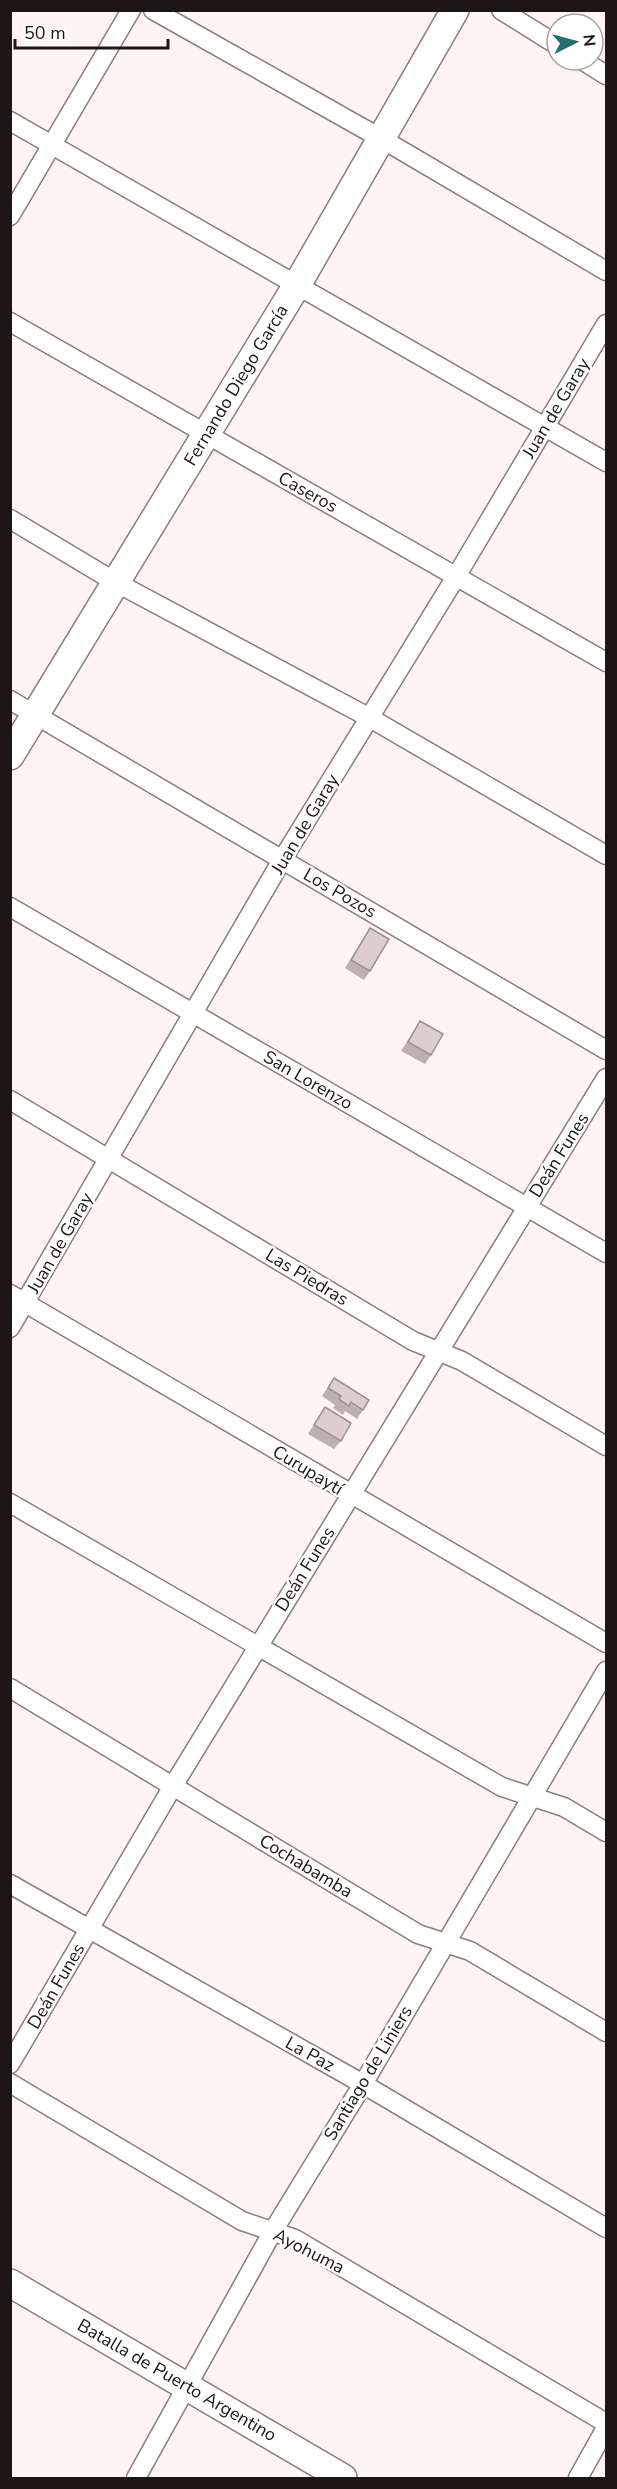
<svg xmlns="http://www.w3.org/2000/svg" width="617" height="2489" font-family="'Nunito Sans',sans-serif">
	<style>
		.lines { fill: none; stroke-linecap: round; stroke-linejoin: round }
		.minor-casing { stroke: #8b7c7d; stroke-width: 21 }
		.secondary-casing { stroke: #8b7c7d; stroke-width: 30 }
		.minor { stroke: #fff; stroke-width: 18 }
		.secondary { stroke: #fff; stroke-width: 27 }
		.wall { fill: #beb0b0 }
		.building { fill: #ddcdcd; stroke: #9b9090; stroke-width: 1.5 }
		.labels { text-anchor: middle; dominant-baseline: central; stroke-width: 5; stroke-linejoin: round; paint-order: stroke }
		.street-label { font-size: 18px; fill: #1c1616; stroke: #fff }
	</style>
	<rect width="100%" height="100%" fill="#fef4f4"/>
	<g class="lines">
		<defs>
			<g id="minor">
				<path d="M153 10 382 139 606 271"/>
				<path d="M501 10 557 45"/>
				<path d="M582 60 606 75"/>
				<path d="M10 121 606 462"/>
				<path d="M10 216 131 10"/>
				<path d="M10 322 606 662"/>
				<path d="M10 519 117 583 370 718 606 855"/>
				<path d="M10 700 606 1050"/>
				<path d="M10 907 606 1253"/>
				<path d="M10 1100 413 1341 462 1361 606 1446"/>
				<path d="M10 1294 606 1643"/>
				<path d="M10 1328 282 860 457 575 606 324"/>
				<path d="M10 1503 502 1787 564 1807 606 1832"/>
				<path d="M10 1688 418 1934 470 1951 606 2032"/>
				<path d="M10 1884 363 2084 606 2228"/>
				<path d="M10 2064 173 1786 606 1078"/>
				<path d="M10 2083 242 2221 295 2239 606 2423"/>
				<path d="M136 2478 273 2231 363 2084 606 1671"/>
				<path d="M578 2478 606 2428"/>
			</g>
			<g id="secondary">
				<path d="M10 756 297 285 455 10"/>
				<path d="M10 2283 343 2478"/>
			</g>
		</defs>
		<use href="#minor" class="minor-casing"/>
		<use href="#secondary" class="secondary-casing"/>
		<use href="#minor" class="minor"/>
		<use href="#secondary" class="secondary"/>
	</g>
	<g class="wall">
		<path d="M370 928V971L364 980 345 968Z"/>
		<path d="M420 1021 431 1055 425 1064 401 1051Z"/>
		<path d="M334 1378 363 1410 357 1419 345 1411 343 1415 333 1408 335 1405 322 1396Z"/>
		<path d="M325 1407 341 1441 334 1449 308 1434Z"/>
	</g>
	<g class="building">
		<path d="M370 928 389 939 370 971 351 960Z"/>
		<path d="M420 1021 443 1034 431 1055 408 1042Z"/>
		<path d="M334 1378 369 1400 363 1410 351 1402 349 1406 339 1399 341 1396 328 1388Z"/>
		<path d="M325 1407 351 1423 341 1441 314 1425Z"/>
	</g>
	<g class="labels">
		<g class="street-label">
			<text transform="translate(236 385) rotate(-59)">Fernando Diego García</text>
			<text transform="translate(556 408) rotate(-59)">Juan de Garay</text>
			<text transform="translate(308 492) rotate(29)">Caseros</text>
			<text transform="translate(305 824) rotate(-59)">Juan de Garay</text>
			<text transform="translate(340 893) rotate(30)">Los Pozos</text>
			<text transform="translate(308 1080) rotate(30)">San Lorenzo</text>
			<text transform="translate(559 1155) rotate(-58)">Deán Funes</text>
			<text transform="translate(60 1243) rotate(-60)">Juan de Garay</text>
			<text transform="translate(307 1277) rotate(31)">Las Piedras</text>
			<text transform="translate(308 1470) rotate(31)">Curupaytí</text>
			<text transform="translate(305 1569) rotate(-58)">Deán Funes</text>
			<text transform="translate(306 1866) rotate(31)">Cochabamba</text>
			<text transform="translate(56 1986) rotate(-60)">Deán Funes</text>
			<text transform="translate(310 2054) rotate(29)">La Paz</text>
			<text transform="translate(368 2073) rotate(-59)">Santiago de Liniers</text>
			<text transform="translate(309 2251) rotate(27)">Ayohuma</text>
			<text transform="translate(177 2380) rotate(30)">Batalla de Puerto Argentino</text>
		</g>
	</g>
	<rect width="617" height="2489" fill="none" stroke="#1c1616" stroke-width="24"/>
	<g transform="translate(575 42) rotate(84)"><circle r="28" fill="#ffffff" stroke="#a4a2a2" stroke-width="1.5"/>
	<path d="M0-4.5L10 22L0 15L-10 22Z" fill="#226e72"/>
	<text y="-9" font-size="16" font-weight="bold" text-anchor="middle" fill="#1c1616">N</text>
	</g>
	<path d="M15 39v9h153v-9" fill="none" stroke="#1c1616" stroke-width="3"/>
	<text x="24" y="39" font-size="18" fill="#1c1616" stroke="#ffffff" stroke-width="4.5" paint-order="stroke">50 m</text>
</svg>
